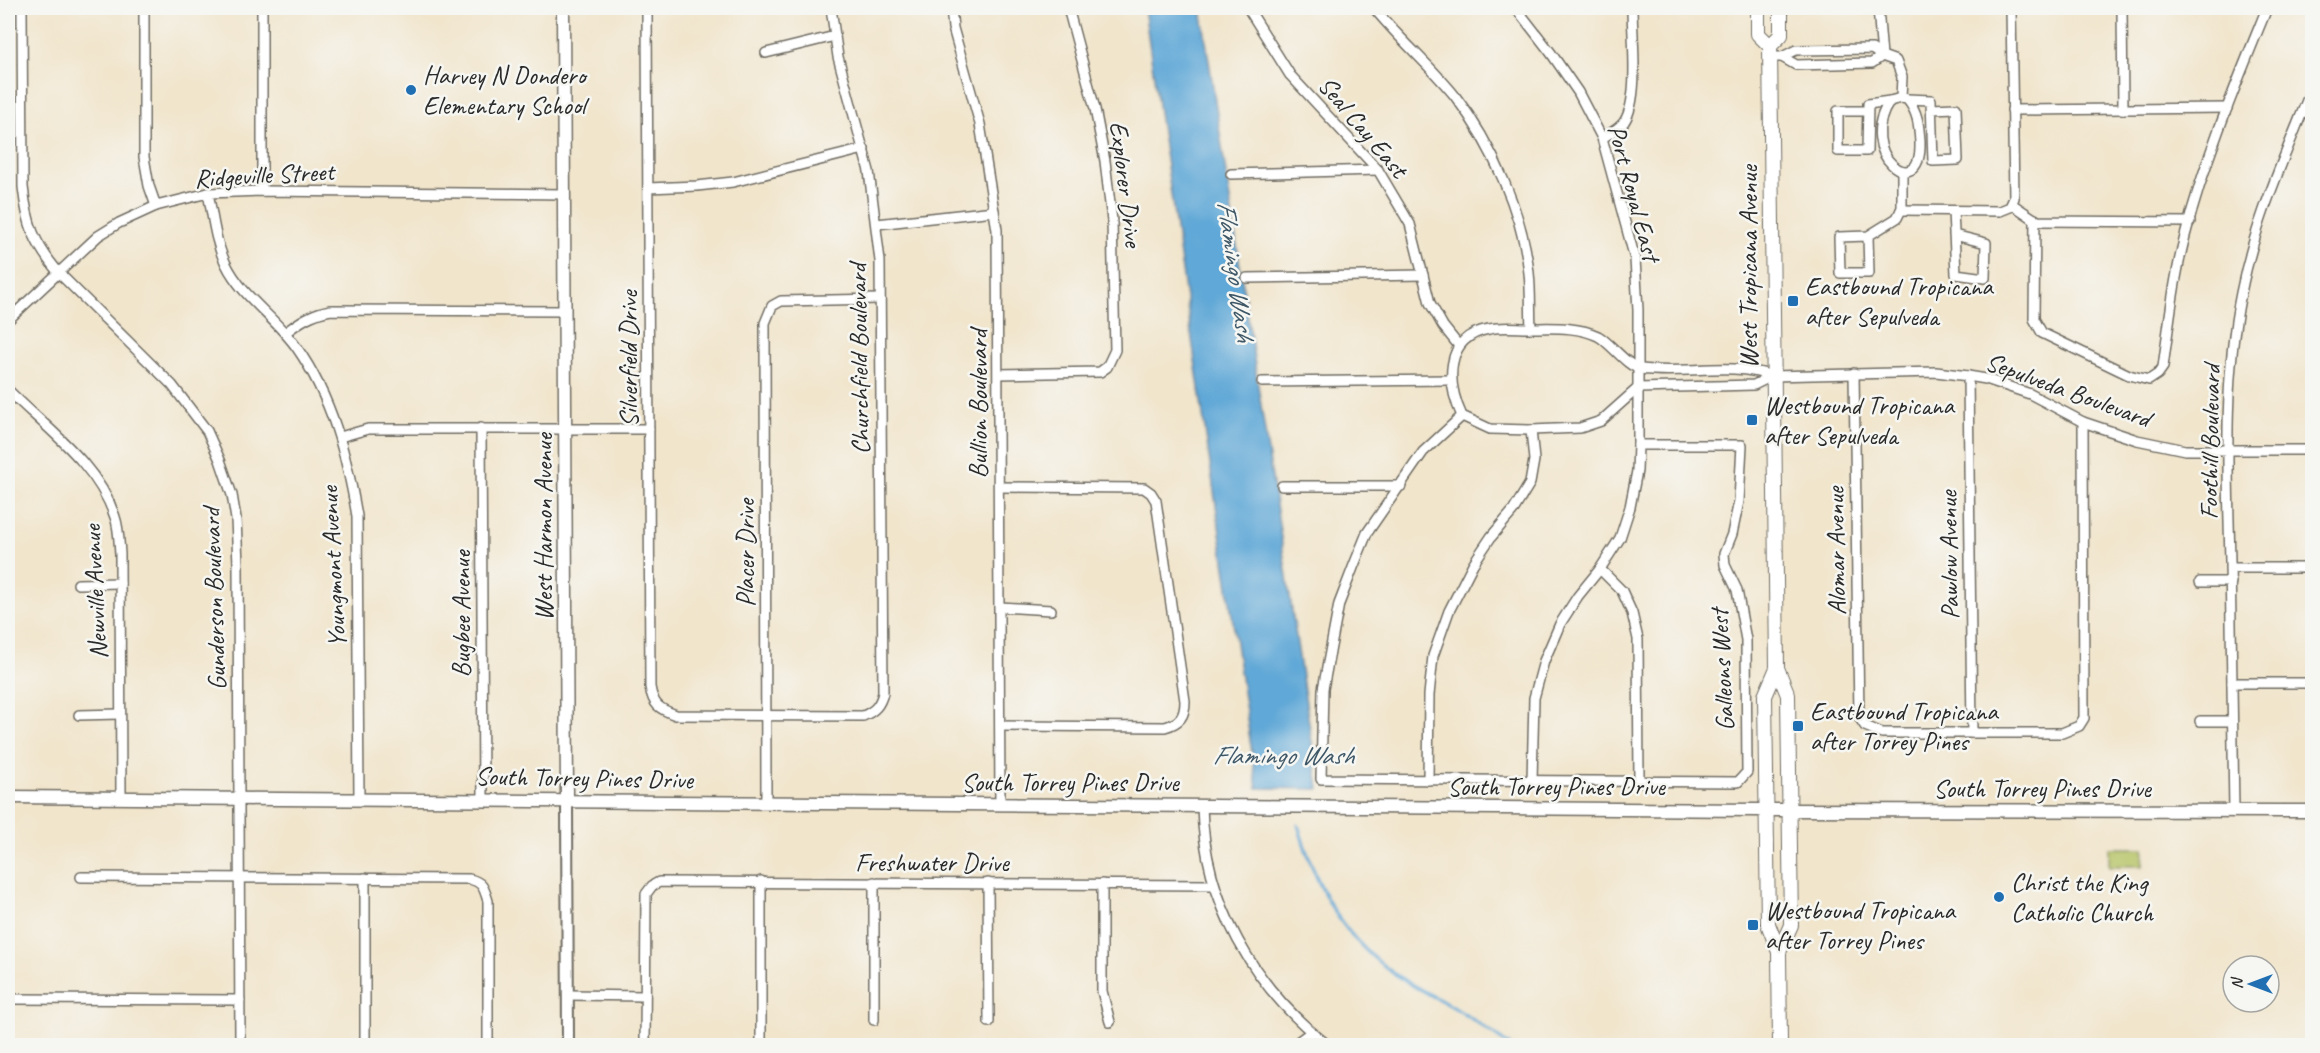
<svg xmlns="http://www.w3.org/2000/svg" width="2320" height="1053" font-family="Caveat,sans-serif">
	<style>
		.green { fill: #b5c264; stroke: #707648; stroke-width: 1.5 }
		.water { fill: #61a8d7; stroke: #466a81; stroke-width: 1.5 }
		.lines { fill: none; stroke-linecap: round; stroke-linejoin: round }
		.stream { stroke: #61a8d7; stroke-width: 3 }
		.minor-casing { stroke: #706c63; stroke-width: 12 }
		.tertiary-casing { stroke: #706c63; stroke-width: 14 }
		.secondary-casing { stroke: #706c63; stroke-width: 15 }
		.primary-casing { stroke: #706c63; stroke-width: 16 }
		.minor { stroke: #fff; stroke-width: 9 }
		.tertiary { stroke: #fff; stroke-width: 10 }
		.secondary { stroke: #fff; stroke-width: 12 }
		.primary { stroke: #fff; stroke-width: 14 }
		.poi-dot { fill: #1f6fb2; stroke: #f6f6f2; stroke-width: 2 }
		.labels { text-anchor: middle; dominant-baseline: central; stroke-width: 5; stroke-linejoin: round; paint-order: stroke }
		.poi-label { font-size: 26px; fill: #2b2b2b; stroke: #f6f6f2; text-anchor: start }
		.street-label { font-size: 26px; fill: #2b2b2b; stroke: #f6f6f2 }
		.water-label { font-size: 27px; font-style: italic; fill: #3e5767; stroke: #f6f6f2 }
	</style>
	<rect width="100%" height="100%" fill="#f6f6f2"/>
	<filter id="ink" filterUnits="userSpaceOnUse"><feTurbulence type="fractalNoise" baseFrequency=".0167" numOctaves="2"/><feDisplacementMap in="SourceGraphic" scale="12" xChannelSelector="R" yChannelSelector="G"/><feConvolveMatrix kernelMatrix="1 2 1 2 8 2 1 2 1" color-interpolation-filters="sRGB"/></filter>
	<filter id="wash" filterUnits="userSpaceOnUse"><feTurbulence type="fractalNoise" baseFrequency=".008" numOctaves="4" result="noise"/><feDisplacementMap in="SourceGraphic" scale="24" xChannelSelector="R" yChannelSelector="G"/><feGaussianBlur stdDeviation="1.35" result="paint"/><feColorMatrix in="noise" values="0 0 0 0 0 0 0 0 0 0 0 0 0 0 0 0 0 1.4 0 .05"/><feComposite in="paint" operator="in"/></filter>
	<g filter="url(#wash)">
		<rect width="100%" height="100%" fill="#f1e5cc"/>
		<path class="green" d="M2109 848H2144L2143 866H2109Z"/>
		<path class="water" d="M1144 8H1201L1319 789 1257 788Z"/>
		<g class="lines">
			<path class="stream" d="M1298 825C1316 885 1337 931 1389 970 1408 985 1432 995 1453 1007 1473 1019 1491 1032 1510 1046"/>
		</g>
	</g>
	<g filter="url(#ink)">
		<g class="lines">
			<defs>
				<g id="minor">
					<path d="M22 8 23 187C27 224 34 243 58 272L172 385 207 431 220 460 232 495 236 519 238 564 240 1046"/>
					<path d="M144 8V157L149 186 156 206"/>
					<path d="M262 8V191"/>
					<path d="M647 8 650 687C653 705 659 709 676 715L863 716C875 711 880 705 883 693L880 261 869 171 838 57 831 8"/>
					<path d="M951 8 953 28 980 124 997 230 1000 805"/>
					<path d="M1248 8 1290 75 1378 170 1410 224 1430 303 1443 326 1459 346"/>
					<path d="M1374 8C1399 39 1430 65 1455 96 1491 143 1523 213 1529 273 1531 291 1530 310 1531 328"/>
					<path d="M1516 8 1551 53 1578 92 1602 138 1635 259 1638 310V445L1637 471 1630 507 1620 538 1600 569 1578 596 1560 624 1544 661 1534 698 1532 781"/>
					<path d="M1878 8 1882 56"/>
					<path d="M2122 8 2123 109"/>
					<path d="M766 53 835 36"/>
					<path d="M1770 57H1782L1796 50 1872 49 1882 56 1896 61 1902 77 1901 98"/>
					<path d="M1782 57 1796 65 1872 63 1882 56"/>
					<path d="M1901 98 1907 99C1918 112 1919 125 1920 142 1922 205 1854 153 1890 101Z"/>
					<path d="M1907 99 1931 100 1933 161 1958 160 1956 108 1931 109"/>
					<path d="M2012 110 2227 108"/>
					<path d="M1866 111H1838V151H1867L1868 104 1890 101"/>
					<path d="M1602 138C1610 133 1618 130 1624 122 1640 99 1632 36 1632 8"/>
					<path d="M1231 174 1378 170"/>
					<path d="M648 188 697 186 733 182 864 149"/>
					<path d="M208 193C213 217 215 242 226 264 242 297 276 318 297 348 332 398 347 457 357 516L359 800"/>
					<path d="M2012 204 2037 221 2190 222"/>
					<path d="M1901 210 2000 211 2010 207 2014 198 2011 8"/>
					<path d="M1953 211C1954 232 1955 253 1956 274L1985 278 1986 243 1954 235"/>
					<path d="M2035 219 2034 319 2042 333 2129 375 2149 380 2158 374 2163 367C2169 323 2174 279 2185 236 2205 158 2237 82 2267 8"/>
					<path d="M877 224 994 211"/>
					<path d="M1868 236 1869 273H1840L1839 237 1868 236 1897 218 1902 208V171"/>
					<path d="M1247 278 1423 275"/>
					<path d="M8 320 98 236 119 223 156 206 208 193 262 191 564 194"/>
					<path d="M285 333C300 321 313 313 331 310L565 311"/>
					<path d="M1854 373 1859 717 1865 726 1882 733H2062L2079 726 2084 718 2083 422"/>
					<path d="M999 374 1100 372 1107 367 1115 350 1112 221 1105 161 1095 109 1068 8"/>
					<path d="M1772 376 1754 385 1638 388 1601 421 1580 428 1531 430 1490 429 1462 416C1447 384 1443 337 1489 329 1502 326 1517 328 1530 328 1552 328 1577 326 1598 336 1611 343 1627 367 1641 369 1685 375 1730 361 1772 376L1936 372 1968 376 1986 379 2030 394 2083 422 2137 440 2185 450H2312"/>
					<path d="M1968 376 1972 733"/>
					<path d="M1262 382 1450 380"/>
					<path d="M8 390C46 428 97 463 115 517 119 528 119 542 120 554L121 798"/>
					<path d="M1462 416 1423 452 1367 533 1354 565 1339 604 1323 689 1321 779 1738 782 1747 772 1746 640 1737 590 1725 565 1724 554 1732 534 1739 501 1742 445H1638"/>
					<path d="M481 428 483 800"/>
					<path d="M340 437 368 429H649"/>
					<path d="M1282 486H1401"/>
					<path d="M999 487 1144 488 1151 493 1156 501 1185 701C1185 716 1180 723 1165 727L1000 726"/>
					<path d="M2231 568H2312"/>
					<path d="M1600 569 1622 591 1632 613 1638 639 1639 781"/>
					<path d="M2200 582H2231"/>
					<path d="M78 584 120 583"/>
					<path d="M1000 607 1051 610"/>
					<path d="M2232 683H2312"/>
					<path d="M79 715 120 714"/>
					<path d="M2200 721H2232"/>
					<path d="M1428 780 1429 695 1433 656 1449 611 1473 564 1491 537 1513 511 1530 483 1534 460 1531 430"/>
					<path d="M766 803 765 323 772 306 781 301 880 299"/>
					<path d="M1202 806C1204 901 1253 988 1329 1046"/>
					<path d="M2234 810C2232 727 2232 644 2230 561 2228 472 2223 381 2241 293 2255 221 2285 156 2312 88"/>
					<path d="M81 877 469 879C483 882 484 888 488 901V1046"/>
					<path d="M365 878V1046"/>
					<path d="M761 881V1046"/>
					<path d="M874 882V1020"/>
					<path d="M988 883 989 1022"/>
					<path d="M1102 884V991L1110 1022"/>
					<path d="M568 995 645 996"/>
					<path d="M8 999 240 1000"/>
					<path d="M645 1046 646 894 652 886 659 882 1214 885"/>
					<path d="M1292 1046 1311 1032"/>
				</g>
				<path id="tertiary" d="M567 801 568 1046"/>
				<g id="secondary">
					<path d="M563 8 567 801"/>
					<path d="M8 797 1756 810 2312 811"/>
				</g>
				<g id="primary">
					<path d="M1758 8V34L1770 46"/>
					<path d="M1777 668 1765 696 1768 924 1779 952 1780 1046"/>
					<path d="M1779 952 1791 925 1788 695 1777 668 1770 46 1781 35V8"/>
				</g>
			</defs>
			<use href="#minor" class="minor-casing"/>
			<use href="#tertiary" class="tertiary-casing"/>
			<use href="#secondary" class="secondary-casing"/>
			<use href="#primary" class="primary-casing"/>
			<use href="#minor" class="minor"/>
			<use href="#tertiary" class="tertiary"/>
			<use href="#secondary" class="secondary"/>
			<use href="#primary" class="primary"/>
		</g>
	</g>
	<g class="poi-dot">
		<circle cx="411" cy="90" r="6"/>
		<rect x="1787" y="295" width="12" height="12" rx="3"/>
		<rect x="1746" y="414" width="12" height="12" rx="3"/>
		<rect x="1792" y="720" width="12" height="12" rx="3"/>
		<circle cx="1999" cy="897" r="6"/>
		<rect x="1747" y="919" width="12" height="12" rx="3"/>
	</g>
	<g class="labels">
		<g class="poi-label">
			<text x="423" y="75">Harvey N Dondero<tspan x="423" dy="30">Elementary School</tspan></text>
			<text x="1805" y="286">Eastbound Tropicana<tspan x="1805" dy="30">after Sepulveda</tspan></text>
			<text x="1764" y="405">Westbound Tropicana<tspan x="1764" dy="30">after Sepulveda</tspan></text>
			<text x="1810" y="711">Eastbound Tropicana<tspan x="1810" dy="30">after Torrey Pines</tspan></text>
			<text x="2011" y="882">Christ the King<tspan x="2011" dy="30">Catholic Church</tspan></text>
			<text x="1765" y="910">Westbound Tropicana<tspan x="1765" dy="30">after Torrey Pines</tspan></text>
		</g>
		<g class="street-label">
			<text transform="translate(1363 127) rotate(50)">Seal Cay East</text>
			<text transform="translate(264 175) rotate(-3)">Ridgeville Street</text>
			<text transform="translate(1126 184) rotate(83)">Explorer Drive</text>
			<text transform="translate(1634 193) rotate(75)">Port Royal East</text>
			<text transform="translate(1748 267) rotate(-90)">West Tropicana Avenue</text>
			<text transform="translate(628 359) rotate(-90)">Silverfield Drive</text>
			<text transform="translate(859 359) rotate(-91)">Churchfield Boulevard</text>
			<text transform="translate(2068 390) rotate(20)">Sepulveda Boulevard</text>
			<text transform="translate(978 404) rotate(-90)">Bullion Boulevard</text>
			<text transform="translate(2210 442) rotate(-89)">Foothill Boulevard</text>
			<text transform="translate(543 527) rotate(-90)">West Harmon Avenue</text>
			<text transform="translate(1836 551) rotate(-91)">Alomar Avenue</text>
			<text transform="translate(745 553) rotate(-90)">Placer Drive</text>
			<text transform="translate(1949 555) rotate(-91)">Pawlow Avenue</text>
			<text transform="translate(333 567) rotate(-93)">Youngmont Avenue</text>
			<text transform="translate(95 592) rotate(-93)">Newville Avenue</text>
			<text transform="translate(214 599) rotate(-92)">Gunderson Boulevard</text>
			<text transform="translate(461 614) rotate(-90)">Bugbee Avenue</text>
			<text transform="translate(1722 670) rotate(-93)">Galleons West</text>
			<text transform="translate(584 778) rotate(1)">South Torrey Pines Drive</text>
			<text x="1070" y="782">South Torrey Pines Drive</text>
			<text x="1556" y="786">South Torrey Pines Drive</text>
			<text x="2042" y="788">South Torrey Pines Drive</text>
			<text x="932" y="862">Freshwater Drive</text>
		</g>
		<g class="water-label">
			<text transform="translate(1236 271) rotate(82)">Flamingo Wash</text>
			<text x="1283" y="755">Flamingo Wash</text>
		</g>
	</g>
	<rect width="2320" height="1053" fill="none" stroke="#f6f6f2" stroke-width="30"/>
	<g transform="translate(2251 984) rotate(270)"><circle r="28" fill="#f6f6f2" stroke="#a5a5a2" stroke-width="1.5"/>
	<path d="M0-4.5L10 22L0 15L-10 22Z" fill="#1f6fb2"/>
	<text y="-9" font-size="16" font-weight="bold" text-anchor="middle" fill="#2b2b2b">N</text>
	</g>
</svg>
